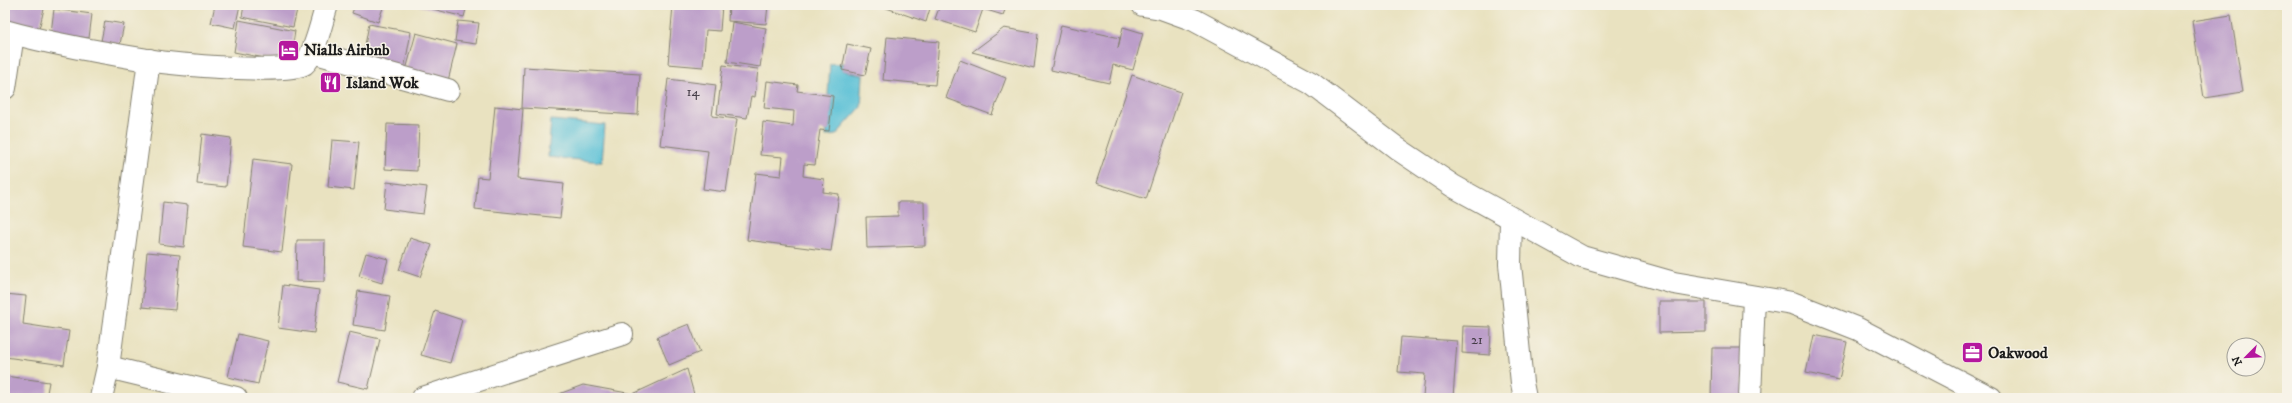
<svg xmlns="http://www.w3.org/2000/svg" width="2292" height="403" font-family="'IM FELL DW Pica',serif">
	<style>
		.water { fill: #59c0d6; stroke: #3a6e79 }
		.building { fill: #bc9ec9 }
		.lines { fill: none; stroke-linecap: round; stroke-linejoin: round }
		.minor-casing { stroke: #827f6e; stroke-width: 24 }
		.minor { stroke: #fff; stroke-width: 22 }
		.labels { text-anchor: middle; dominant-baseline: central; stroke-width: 3; stroke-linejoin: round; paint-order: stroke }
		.number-label { font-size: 14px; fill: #443c47 }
		.poi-label { font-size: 16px; font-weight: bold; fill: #1c1c1c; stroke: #f7f3e8; text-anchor: start }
	</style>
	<rect width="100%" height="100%" fill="#f7f3e8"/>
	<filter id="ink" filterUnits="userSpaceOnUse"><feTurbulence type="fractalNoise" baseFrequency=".025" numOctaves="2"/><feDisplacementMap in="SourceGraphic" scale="8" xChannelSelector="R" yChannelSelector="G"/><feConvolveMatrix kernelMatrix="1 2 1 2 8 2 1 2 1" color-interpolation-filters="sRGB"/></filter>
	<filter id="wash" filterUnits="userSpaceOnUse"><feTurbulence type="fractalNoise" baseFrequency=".012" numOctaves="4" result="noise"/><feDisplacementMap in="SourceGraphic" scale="16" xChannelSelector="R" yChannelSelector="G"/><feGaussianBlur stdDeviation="0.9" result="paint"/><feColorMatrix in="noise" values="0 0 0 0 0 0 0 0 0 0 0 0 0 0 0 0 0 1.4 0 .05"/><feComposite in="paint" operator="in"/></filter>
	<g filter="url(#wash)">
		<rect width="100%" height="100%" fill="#e9e2c0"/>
		<g class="water">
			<path d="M843 63 842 70 863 75 861 107 836 135 826 136 827 130H829L833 96 828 95 830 64Z"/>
			<path d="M551 120 605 125 602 162 548 157Z"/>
		</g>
		<g id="blocks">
			<g class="building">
				<path d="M5 5H45L38 33 5 25Z"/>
				<path d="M215 5H240L235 28 211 23Z"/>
				<path d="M244 5H298L293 27 242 17Z"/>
				<path d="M355 5H384L378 22 352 13Z"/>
				<path d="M417 5H467L464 17Z"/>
				<path d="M673 5H722L720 31 706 30 703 67 668 64Z"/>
				<path d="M729 5H768L766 24 728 21Z"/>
				<path d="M878 5H931L926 22Z"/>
				<path d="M940 5H1007L1003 15 983 9 975 32 935 19Z"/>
				<path d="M54 9 92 14 89 38 51 33Z"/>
				<path d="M2231 15 2243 92 2204 98 2192 21Z"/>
				<path d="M239 20 295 31 290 63 234 52Z"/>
				<path d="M105 21 124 24 120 44 101 41Z"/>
				<path d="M458 21 479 23 476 44 455 41Z"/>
				<path d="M732 22 766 28 760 67 727 62Z"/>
				<path d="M369 24 411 32 404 70 362 61Z"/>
				<path d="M1061 25 1120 38 1118 48 1123 27 1143 33 1133 70 1113 65 1109 83 1051 70Z"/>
				<path d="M1004 28 1038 34 1034 68 972 52Z"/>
				<path d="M416 33 457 44 448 81 406 70Z"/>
				<path d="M887 37 939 42 935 85 883 80Z"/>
				<path d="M847 44 871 49 865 75 842 70Z"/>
				<path d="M960 60 1006 78 992 115 946 98Z"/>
				<path d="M723 65 758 69 755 97 751 96 747 118 717 114Z"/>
				<path d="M524 67 640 74 638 115 522 108Z"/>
				<path d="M1132 75 1181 92 1146 199 1096 183Z"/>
				<path d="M668 79 716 85 712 116 737 119 726 192 703 189 708 151 660 145Z"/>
				<path d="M767 81 798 85 797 91 833 96 829 131 820 130 815 165 804 164 803 176 824 179 823 192 839 194 831 251 747 240 756 173 781 176 783 157 760 155 763 122 793 126 794 111 764 108Z"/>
				<path d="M495 106 523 109 517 179 564 184 560 218 475 209 478 177 488 178Z"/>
				<path d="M387 124 419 125 417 171 385 169Z"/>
				<path d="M202 134 231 138 226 187 197 184Z"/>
				<path d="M332 140 359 142 354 190 328 187Z"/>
				<path d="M253 159 292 164 282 252 243 247Z"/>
				<path d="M387 182 427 187 423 214 384 209Z"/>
				<path d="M163 202 188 205 184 247 159 244Z"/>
				<path d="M898 202H924L925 246 867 248 866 217 898 216Z"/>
				<path d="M410 238 432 245 420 277 399 270Z"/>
				<path d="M297 240H325L324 282 296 281Z"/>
				<path d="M147 252 180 255 175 310 142 307Z"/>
				<path d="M366 253 388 259 382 283 359 276Z"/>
				<path d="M283 285 319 290 314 333 278 328Z"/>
				<path d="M358 291 390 296 385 330 353 325Z"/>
				<path d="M5 294 26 296 23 324 69 331 64 365 5 357Z"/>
				<path d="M1659 302H1706V332L1659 333Z"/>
				<path d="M435 311 462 320 450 363 421 355Z"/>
				<path d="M689 324 700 352 669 365 657 337Z"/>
				<path d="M1463 326 1491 327 1490 355 1462 353Z"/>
				<path d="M349 332 380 339 368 389 337 382Z"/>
				<path d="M238 334 268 341 258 384 228 377Z"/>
				<path d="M1814 335 1847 342 1839 380 1806 373Z"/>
				<path d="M1401 337 1457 341 1453 398 1423 397 1425 374 1398 372Z"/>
				<path d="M1712 348H1744V398H1711Z"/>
				<path d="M687 369 695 398H561L559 394 583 385 633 394Z"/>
				<path d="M5 376 49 382 46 398H5Z"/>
			</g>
		</g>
	</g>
	<g filter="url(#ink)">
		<use href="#blocks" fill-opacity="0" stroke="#827f6e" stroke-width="1"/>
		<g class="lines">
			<defs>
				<g id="minor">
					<path d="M1143 5 1161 8 1194 20 1311 83 1398 149 1453 186 1582 257 1674 283 1792 303 1858 329 1991 398"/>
					<path d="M5 31C51 44 100 52 147 60 171 64 288 75 304 64 315 55 322 19 327 5"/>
					<path d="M312 52 448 90"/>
					<path d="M5 88 13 34"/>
					<path d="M1511 219 1510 264 1522 383 1525 398"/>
					<path d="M108 367 236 398"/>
					<path d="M101 398 108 367 149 60"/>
					<path d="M423 398 622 334"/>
					<path d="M1750 398 1754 297"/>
				</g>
			</defs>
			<use href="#minor" class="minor-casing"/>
			<use href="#minor" class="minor"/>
		</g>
	</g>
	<defs>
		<symbol id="hotel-square" viewBox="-11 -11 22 22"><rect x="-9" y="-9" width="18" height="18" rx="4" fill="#b5179e" stroke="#f7f3e8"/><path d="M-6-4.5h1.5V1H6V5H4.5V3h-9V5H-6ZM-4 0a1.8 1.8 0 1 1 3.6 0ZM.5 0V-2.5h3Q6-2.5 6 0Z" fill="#fff"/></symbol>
		<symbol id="restaurant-square" viewBox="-11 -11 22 22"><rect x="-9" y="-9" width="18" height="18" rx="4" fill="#b5179e" stroke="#f7f3e8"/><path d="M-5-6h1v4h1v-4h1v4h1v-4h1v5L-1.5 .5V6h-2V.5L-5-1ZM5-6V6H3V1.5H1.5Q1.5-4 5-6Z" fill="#fff"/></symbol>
		<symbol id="office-square" viewBox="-11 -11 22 22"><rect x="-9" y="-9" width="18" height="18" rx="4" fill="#b5179e" stroke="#f7f3e8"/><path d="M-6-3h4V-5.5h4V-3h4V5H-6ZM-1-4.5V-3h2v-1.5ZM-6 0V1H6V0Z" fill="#fff"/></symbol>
	</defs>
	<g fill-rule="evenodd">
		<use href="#hotel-square" x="276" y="38" width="25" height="25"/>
		<use href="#restaurant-square" x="318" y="70" width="25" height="25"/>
		<use href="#office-square" x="1960" y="340" width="25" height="25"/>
	</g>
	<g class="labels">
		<g class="number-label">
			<text x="693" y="92">14</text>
			<text x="1477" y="340">21</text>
		</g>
		<g class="poi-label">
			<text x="304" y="50">Nialls Airbnb</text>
			<text x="346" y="83">Island Wok</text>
			<text x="1988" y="353">Oakwood</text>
		</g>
	</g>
	<rect width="2292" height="403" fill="none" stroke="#f7f3e8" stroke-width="20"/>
	<g transform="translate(2246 357) rotate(246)"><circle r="19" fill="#f7f3e8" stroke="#9f9d96"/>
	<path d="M0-3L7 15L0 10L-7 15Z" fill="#b5179e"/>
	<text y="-6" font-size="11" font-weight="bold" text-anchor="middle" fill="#1c1c1c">N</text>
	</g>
</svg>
